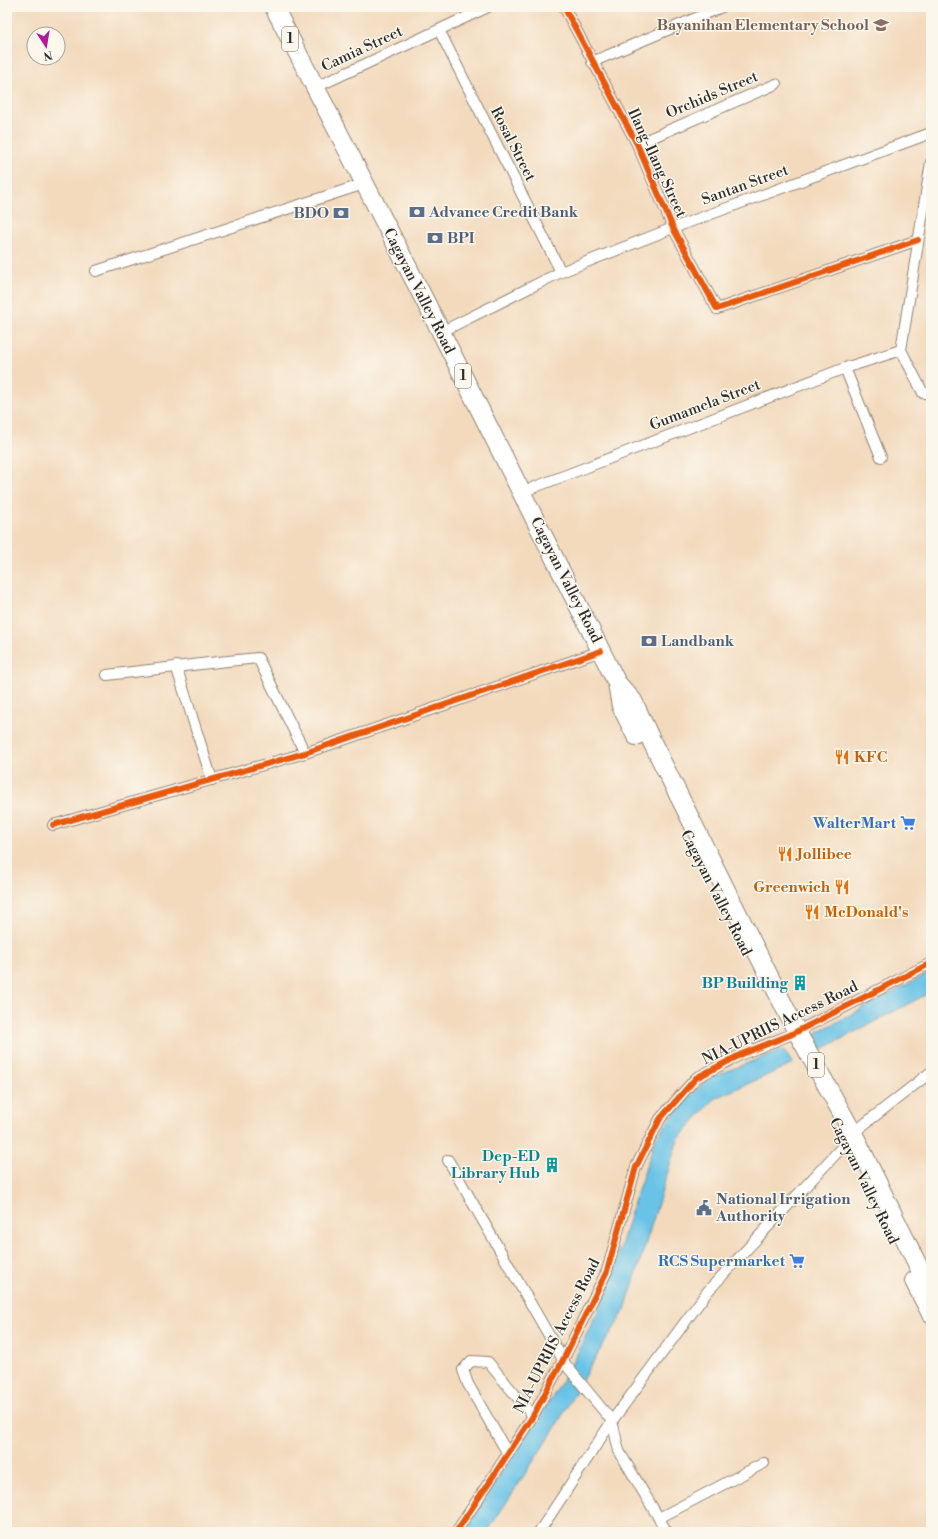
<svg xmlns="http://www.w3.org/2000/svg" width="938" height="1539" font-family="'Libre Bodoni',serif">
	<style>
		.water { fill: #69c3e7; stroke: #4a7789 }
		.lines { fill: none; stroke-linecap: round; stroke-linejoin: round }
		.street-casing { stroke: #8f8274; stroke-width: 12 }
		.highway-casing { stroke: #8f8274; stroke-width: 20 }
		.street { stroke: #fff; stroke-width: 10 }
		.highway { stroke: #fff; stroke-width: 18 }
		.cycleway-casing { stroke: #fbf7ec; stroke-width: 8 }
		.cycleway { stroke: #e8590c; stroke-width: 6 }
		.labels { text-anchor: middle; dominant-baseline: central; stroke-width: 3; stroke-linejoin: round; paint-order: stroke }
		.shield { fill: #fbf7ec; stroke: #696865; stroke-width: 1 }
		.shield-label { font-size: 14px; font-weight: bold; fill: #2b2b2b }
		.education-label { font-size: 15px; font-weight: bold; fill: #785e54; stroke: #fbf7ec; text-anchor: end }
		.street-label { font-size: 15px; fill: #2b2b2b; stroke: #fbf7ec }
		.service-label { font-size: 15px; font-weight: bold; fill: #4e5e75; stroke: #fbf7ec; text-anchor: start }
		.food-label { font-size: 15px; font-weight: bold; fill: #c56008; stroke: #fbf7ec; text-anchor: start }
		.shop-label { font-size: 15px; font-weight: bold; fill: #366cbe; stroke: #fbf7ec; text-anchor: end }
		.culture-label { font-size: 15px; font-weight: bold; fill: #0d838f; stroke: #fbf7ec; text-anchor: end }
	</style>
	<rect width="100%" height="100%" fill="#fbf7ec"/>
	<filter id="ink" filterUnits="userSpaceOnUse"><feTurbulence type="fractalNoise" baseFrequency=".025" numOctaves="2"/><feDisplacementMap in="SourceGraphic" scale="8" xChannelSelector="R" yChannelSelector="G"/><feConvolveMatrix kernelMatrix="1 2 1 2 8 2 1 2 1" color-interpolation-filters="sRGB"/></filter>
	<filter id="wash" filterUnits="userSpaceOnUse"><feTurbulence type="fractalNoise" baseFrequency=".012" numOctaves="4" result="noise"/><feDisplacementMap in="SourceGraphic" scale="16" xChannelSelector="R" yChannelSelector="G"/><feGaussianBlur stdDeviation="0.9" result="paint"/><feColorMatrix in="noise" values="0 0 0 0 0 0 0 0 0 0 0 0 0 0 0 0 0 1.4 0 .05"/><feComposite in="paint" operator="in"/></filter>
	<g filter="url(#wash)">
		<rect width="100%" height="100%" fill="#f3dabd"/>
		<g class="water">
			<path d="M931 972V992L822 1049 816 1033Z"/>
			<path d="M783 1049 793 1064 715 1098 678 1139 625 1310 589 1368 555 1428 487 1532H462L557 1390 574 1360 608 1290 634 1202 656 1138 684 1101 712 1077Z"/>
		</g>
	</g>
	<g filter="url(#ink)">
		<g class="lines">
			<defs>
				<g id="street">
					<path d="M564 7 637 144 673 228 717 309 918 240"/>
					<path d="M439 30 561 272"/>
					<path d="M592 62 722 7"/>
					<path d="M314 88 488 7"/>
					<path d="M637 144 776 84"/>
					<path d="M96 271 364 184"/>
					<path d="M441 332 561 272 673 228 931 133"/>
					<path d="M901 350 931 162"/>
					<path d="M901 350 923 393H931"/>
					<path d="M845 368 881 457"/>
					<path d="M522 492 845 368 901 350"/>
					<path d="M176 666 212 780"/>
					<path d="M107 675 218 662 258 658 305 753"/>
					<path d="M53 825 305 753 601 651"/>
					<path d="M448 1160 566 1365 612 1421 619 1451 667 1532"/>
					<path d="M508 1454 468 1384 463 1370 471 1361 488 1362 533 1416"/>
					<path d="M659 1518 764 1463"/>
					<path d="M456 1532 533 1416 563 1360 607 1271 636 1167 660 1119 696 1078 742 1054 790 1035 931 963"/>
					<path d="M539 1532 612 1421 708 1291 845 1144 853 1133 931 1072"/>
				</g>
				<g id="highway">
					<path d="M274 7 441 332 617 683 633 701 653 744 797 1032 853 1133 931 1292"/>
					<path d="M617 683 621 706 636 736"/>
					<path d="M914 1281 931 1314"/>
				</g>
			</defs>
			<use href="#street" class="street-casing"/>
			<use href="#highway" class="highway-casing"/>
			<use href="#street" class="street"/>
			<use href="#highway" class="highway"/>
			<defs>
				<g id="cycleway">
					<path d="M564 7 637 144 673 228 717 309 918 240"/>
					<path d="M53 825 305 753 601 651"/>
					<path d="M456 1532 533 1416 563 1360 607 1271 636 1167 660 1119 696 1078 742 1054 790 1035 931 963"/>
				</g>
			</defs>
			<use href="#cycleway" class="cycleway-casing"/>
			<use href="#cycleway" class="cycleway"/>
		</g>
	</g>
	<defs>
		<symbol id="school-bare" viewBox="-9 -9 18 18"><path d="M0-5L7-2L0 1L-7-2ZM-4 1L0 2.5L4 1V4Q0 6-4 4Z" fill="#8d6e63" stroke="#fbf7ec" stroke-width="2.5" paint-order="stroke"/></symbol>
		<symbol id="bank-bare" viewBox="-9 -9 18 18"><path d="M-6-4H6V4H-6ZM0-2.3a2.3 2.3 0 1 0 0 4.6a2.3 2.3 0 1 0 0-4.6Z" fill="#5c6f8a" stroke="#fbf7ec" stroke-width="2.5" paint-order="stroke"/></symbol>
		<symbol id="restaurant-bare" viewBox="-9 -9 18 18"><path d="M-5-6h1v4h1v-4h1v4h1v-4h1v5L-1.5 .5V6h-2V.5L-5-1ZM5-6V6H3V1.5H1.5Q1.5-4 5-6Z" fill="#e8710a" stroke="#fbf7ec" stroke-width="2.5" paint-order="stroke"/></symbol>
		<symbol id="supermarket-bare" viewBox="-9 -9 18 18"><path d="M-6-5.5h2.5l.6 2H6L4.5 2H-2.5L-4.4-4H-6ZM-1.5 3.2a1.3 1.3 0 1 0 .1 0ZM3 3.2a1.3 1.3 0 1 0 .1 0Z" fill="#3f7fe0" stroke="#fbf7ec" stroke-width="2.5" paint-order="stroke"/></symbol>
		<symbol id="building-bare" viewBox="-9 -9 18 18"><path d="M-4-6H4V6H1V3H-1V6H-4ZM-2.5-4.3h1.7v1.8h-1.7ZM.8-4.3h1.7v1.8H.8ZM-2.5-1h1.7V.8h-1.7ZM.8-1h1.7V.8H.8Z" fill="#0f9aa8" stroke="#fbf7ec" stroke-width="2.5" paint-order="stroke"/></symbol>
		<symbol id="civic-bare" viewBox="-9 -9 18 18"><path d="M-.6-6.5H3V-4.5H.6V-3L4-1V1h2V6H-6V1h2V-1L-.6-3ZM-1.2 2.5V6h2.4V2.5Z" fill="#5c6f8a" stroke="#fbf7ec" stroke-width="2.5" paint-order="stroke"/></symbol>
	</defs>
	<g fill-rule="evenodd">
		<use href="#school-bare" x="870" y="14" width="22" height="22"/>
		<use href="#bank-bare" x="406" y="201" width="22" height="22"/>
		<use href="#bank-bare" x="330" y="202" width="22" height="22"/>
		<use href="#bank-bare" x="424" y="227" width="22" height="22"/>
		<use href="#bank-bare" x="638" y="630" width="22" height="22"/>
		<use href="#restaurant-bare" x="831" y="746" width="22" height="22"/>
		<use href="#supermarket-bare" x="897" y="812" width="22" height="22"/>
		<use href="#restaurant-bare" x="774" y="843" width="22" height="22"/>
		<use href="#restaurant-bare" x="831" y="876" width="22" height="22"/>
		<use href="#restaurant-bare" x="801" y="901" width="22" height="22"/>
		<use href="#building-bare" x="789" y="972" width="22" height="22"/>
		<use href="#building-bare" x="541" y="1154" width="22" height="22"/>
		<use href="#civic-bare" x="693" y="1197" width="22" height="22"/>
		<use href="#supermarket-bare" x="786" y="1250" width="22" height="22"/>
	</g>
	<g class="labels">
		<g class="shield">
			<rect x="282" y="27" width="16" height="24" rx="3"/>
			<rect x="455" y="364" width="16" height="24" rx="3"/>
			<rect x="808" y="1053" width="16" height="24" rx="3"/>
		</g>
		<g class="shield-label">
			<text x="290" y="39">1</text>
			<text x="463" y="376">1</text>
			<text x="816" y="1065">1</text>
		</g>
		<g class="education-label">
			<text x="869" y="25">Bayanihan Elementary School</text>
		</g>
		<g class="street-label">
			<text transform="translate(362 49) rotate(-25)">Camia Street</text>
			<text transform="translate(712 95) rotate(-23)">Orchids Street</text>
			<text transform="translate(513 144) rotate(63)">Rosal Street</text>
			<text transform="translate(657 163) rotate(65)">Ilang-Ilang Street</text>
			<text transform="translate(745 185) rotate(-20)">Santan Street</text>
			<text transform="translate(419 291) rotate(63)">Cagayan Valley Road</text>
			<text transform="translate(705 405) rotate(-21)">Gumamela Street</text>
			<text transform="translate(566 580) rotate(63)">Cagayan Valley Road</text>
			<text transform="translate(716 893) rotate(63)">Cagayan Valley Road</text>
			<text transform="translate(780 1023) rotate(-26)">NIA-UPRIIS Access Road</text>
			<text transform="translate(864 1181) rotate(64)">Cagayan Valley Road</text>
			<text transform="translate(557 1336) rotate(-63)">NIA-UPRIIS Access Road</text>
		</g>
		<g class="service-label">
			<text x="429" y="212">Advance Credit Bank</text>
			<text x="329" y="213" text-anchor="end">BDO</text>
			<text x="447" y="238">BPI</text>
			<text x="661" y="641">Landbank</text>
			<text x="716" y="1199">National Irrigation<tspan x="716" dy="17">Authority</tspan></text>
		</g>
		<g class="food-label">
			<text x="854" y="757">KFC</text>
			<text x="797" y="854">Jollibee</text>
			<text x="830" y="887" text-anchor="end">Greenwich</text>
			<text x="824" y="912">McDonald's</text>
		</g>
		<g class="shop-label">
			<text x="896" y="823">WalterMart</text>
			<text x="785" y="1261">RCS Supermarket</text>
		</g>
		<g class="culture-label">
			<text x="788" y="983">BP Building</text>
			<text x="540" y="1156">Dep-ED<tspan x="540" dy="17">Library Hub</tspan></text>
		</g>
	</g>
	<rect width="938" height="1539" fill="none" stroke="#fbf7ec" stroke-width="24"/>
	<g transform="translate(46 46) rotate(168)"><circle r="19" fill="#fbf7ec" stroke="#a8a59f"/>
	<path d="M0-3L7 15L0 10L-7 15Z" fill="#b5179e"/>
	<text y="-6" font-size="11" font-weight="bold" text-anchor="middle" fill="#2b2b2b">N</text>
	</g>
</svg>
